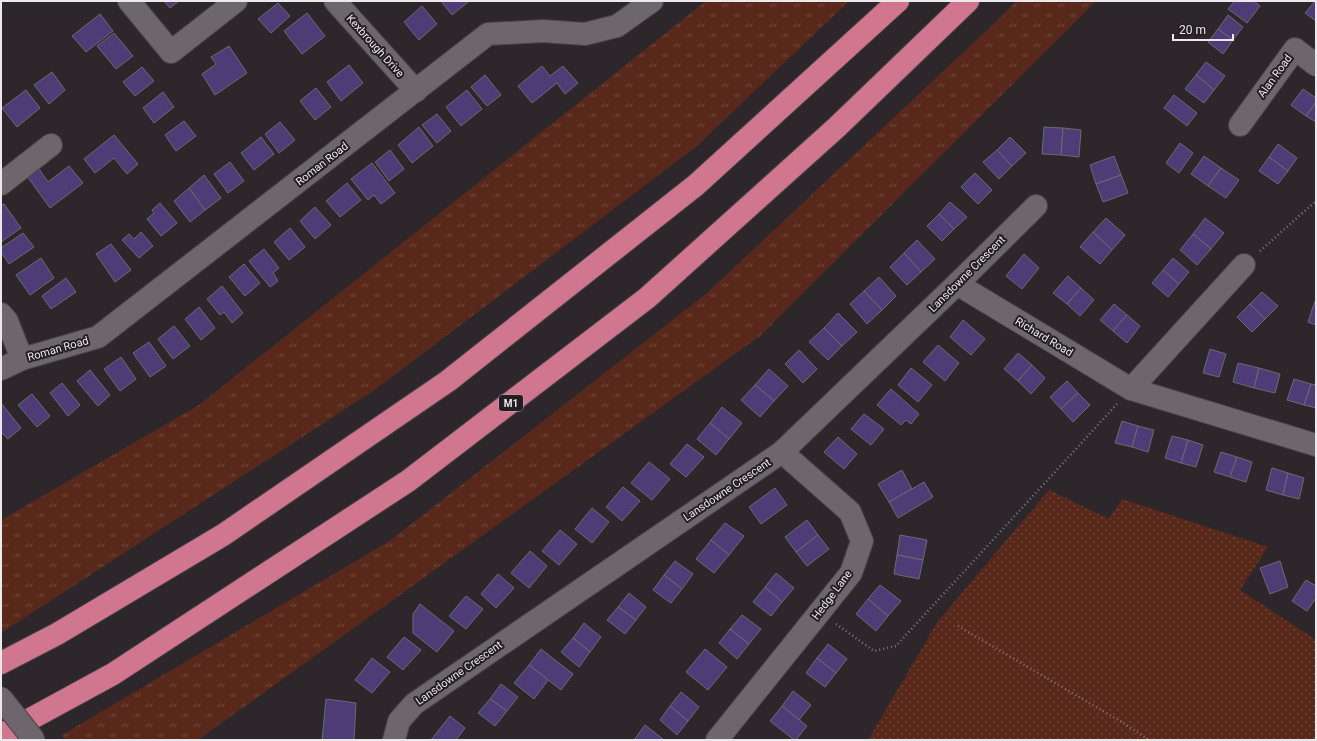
<svg xmlns="http://www.w3.org/2000/svg" width="1317" height="741" font-family="Roboto,sans-serif">
	<style>
		.grass { fill: url(#grass-tufts) }
		.park { fill: url(#park-dots) }
		.building { fill: #4e3c77; stroke: #6b6a71 }
		.lines { fill: none; stroke-linecap: round; stroke-linejoin: round }
		.street-casing { stroke: #494448; stroke-width: 24 }
		.highway-casing { stroke: #494448; stroke-width: 24 }
		.path { stroke: #7d787d; stroke-width: 2.5; stroke-dasharray: 1 3; stroke-linecap: butt }
		.street { stroke: #6d666c; stroke-width: 22 }
		.highway { stroke: #d1768f; stroke-width: 22 }
		.street-bridge-casing { stroke: #494448; stroke-width: 24; stroke-linecap: butt }
		.street-bridge { stroke: #6d666c; stroke-width: 22 }
		.labels { text-anchor: middle; dominant-baseline: central; stroke-width: 4; stroke-linejoin: round; paint-order: stroke }
		.shield { fill: #231e22; stroke: #b0acaf; stroke-width: 1 }
		.shield-label { font-size: 10px; font-weight: bold; fill: #ece9ec }
		.street-label { font-size: 11px; fill: #ece9ec; stroke: #231e22 }
	</style>
	<defs>
		<pattern id="grass-tufts" width="24" height="20" patternUnits="userSpaceOnUse"><rect width="24" height="20" fill="#58281a"/><path d="M3 7l-1-3M5 7V3M7 7l1-3M15 17l-1-3M17 17v-4M19 17l1-3" fill="none" stroke="#70473b"/></pattern>
		<pattern id="park-dots" width="8" height="8" patternUnits="userSpaceOnUse"><rect width="8" height="8" fill="#58281a"/><path d="M2 2h.1M6 6h.1" fill="none" stroke="#70473b" stroke-width="1.8" stroke-linecap="round"/></pattern>
	</defs>
	<rect width="100%" height="100%" fill="#2d272c"/>
	<g class="grass">
		<path d="M706 1H849L697 146 376 389 1 633V520L199 405Z"/>
		<path d="M1016 1H1096L760 336 198 740H65L62 735 391 540 707 293 1003 15Z"/>
	</g>
	<path class="park" d="M1049 490 1109 519 1122 499 1268 547 1240 590 1316 640V740H868L938 621Z"/>
	<g class="building">
		<path d="M164 1H179L170 8Z"/>
		<path d="M441 1H468V2L452 15Z"/>
		<path d="M1235 1H1254L1260 6 1247 23 1228 9Z"/>
		<path d="M1315 1H1316V21L1305 13Z"/>
		<path d="M278 3 290 16 271 33 258 19Z"/>
		<path d="M422 6 437 24 419 40 404 22Z"/>
		<path d="M307 13 325 36 302 54 284 31Z"/>
		<path d="M100 14 113 31 86 52 72 36Z"/>
		<path d="M1228 15 1243 27 1233 40 1218 29Z"/>
		<path d="M1218 29 1233 40 1223 54 1208 42Z"/>
		<path d="M114 33 133 56 116 69 97 46Z"/>
		<path d="M229 46 247 73 215 95 202 74 216 64 211 57Z"/>
		<path d="M1206 62 1225 76 1214 90 1196 75Z"/>
		<path d="M349 65 363 83 341 101 327 82Z"/>
		<path d="M542 66 550 76 563 66 578 83 565 94 557 83 532 103 518 86Z"/>
		<path d="M142 67 154 81 135 96 123 82Z"/>
		<path d="M52 72 65 90 49 104 34 85Z"/>
		<path d="M485 75 501 95 487 106 471 87Z"/>
		<path d="M1196 75 1214 90 1204 103 1185 89Z"/>
		<path d="M316 88 331 107 315 120 300 101Z"/>
		<path d="M1303 89 1316 98V102L1306 116 1291 105Z"/>
		<path d="M26 90 40 108 17 127 2 108Z"/>
		<path d="M467 90 482 109 461 126 446 107Z"/>
		<path d="M163 92 174 107 154 123 143 108Z"/>
		<path d="M1174 95 1197 113 1187 126 1164 108Z"/>
		<path d="M1316 102V122L1306 116Z"/>
		<path d="M437 114 451 131 437 143 422 125Z"/>
		<path d="M184 121 196 136 176 151 165 135Z"/>
		<path d="M280 122 295 140 279 153 265 134Z"/>
		<path d="M419 127 433 146 412 163 398 145Z"/>
		<path d="M1044 127 1063 128 1061 155 1042 154Z"/>
		<path d="M1063 128 1081 130 1079 157 1061 155Z"/>
		<path d="M114 135 138 164 127 174 114 158 95 173 84 159Z"/>
		<path d="M261 137 274 154 254 170 241 153Z"/>
		<path d="M1010 137 1026 153 1012 166 997 150Z"/>
		<path d="M1180 143 1193 153 1179 173 1166 163Z"/>
		<path d="M1278 144 1297 158 1288 171 1269 157Z"/>
		<path d="M390 150 404 169 389 181 375 162Z"/>
		<path d="M997 150 1012 166 999 179 983 162Z"/>
		<path d="M1114 156 1121 175 1096 184 1090 165Z"/>
		<path d="M1204 156 1221 168 1208 186 1191 174Z"/>
		<path d="M1269 157 1288 171 1278 184 1259 171Z"/>
		<path d="M230 162 244 181 228 193 214 174Z"/>
		<path d="M372 163 395 193 381 204 374 195 368 200 351 179Z"/>
		<path d="M69 166 83 183 50 208 27 176 39 169 48 182Z"/>
		<path d="M1221 168 1239 180 1226 198 1208 186Z"/>
		<path d="M975 173 992 190 978 204 961 187Z"/>
		<path d="M204 175 221 198 205 210 189 188Z"/>
		<path d="M1121 175 1128 193 1103 202 1096 184Z"/>
		<path d="M347 183 361 200 340 217 326 201Z"/>
		<path d="M189 188 205 210 190 222 174 201Z"/>
		<path d="M950 202 967 217 954 229 939 214Z"/>
		<path d="M160 203 177 223 161 236 147 219 154 213 152 210Z"/>
		<path d="M4 204 21 228 1 242V205Z"/>
		<path d="M315 207 331 225 315 239 300 221Z"/>
		<path d="M939 214 954 229 942 241 927 226Z"/>
		<path d="M1106 218 1125 235 1112 250 1093 232Z"/>
		<path d="M1205 218 1224 233 1211 249 1193 234Z"/>
		<path d="M290 228 305 247 289 260 274 242Z"/>
		<path d="M141 232 153 246 139 258 122 240 129 234 134 239Z"/>
		<path d="M1093 232 1112 250 1100 264 1080 247Z"/>
		<path d="M23 233 34 247 9 264 1 252V248Z"/>
		<path d="M1193 234 1211 249 1197 265 1180 250Z"/>
		<path d="M917 240 935 259 921 272 904 253Z"/>
		<path d="M111 244 131 270 115 282 96 254Z"/>
		<path d="M264 249 279 268 273 273 278 281 270 287 249 261Z"/>
		<path d="M904 253 921 272 907 285 890 267Z"/>
		<path d="M1024 254 1039 268 1022 289 1006 276Z"/>
		<path d="M41 258 54 278 30 295 16 275Z"/>
		<path d="M1173 258 1189 272 1179 284 1163 270Z"/>
		<path d="M244 264 260 283 245 296 229 277Z"/>
		<path d="M1163 270 1179 284 1168 297 1152 283Z"/>
		<path d="M1068 276 1081 288 1067 304 1053 293Z"/>
		<path d="M879 277 896 296 882 310 864 291Z"/>
		<path d="M66 278 76 292 51 309 42 296Z"/>
		<path d="M222 286 243 313 232 323 224 312 220 315 207 299Z"/>
		<path d="M1081 288 1094 300 1080 316 1067 304Z"/>
		<path d="M864 291 882 310 867 324 850 304Z"/>
		<path d="M1262 292 1278 306 1265 319 1250 304Z"/>
		<path d="M1315 301 1316 302V325L1308 322Z"/>
		<path d="M1114 304 1127 315 1113 331 1100 320Z"/>
		<path d="M1250 304 1265 319 1252 332 1237 317Z"/>
		<path d="M199 307 215 328 201 340 185 319Z"/>
		<path d="M838 313 857 332 842 346 824 328Z"/>
		<path d="M1127 315 1140 326 1127 343 1113 331Z"/>
		<path d="M963 320 985 339 971 355 950 337Z"/>
		<path d="M174 326 190 346 173 359 158 339Z"/>
		<path d="M824 328 842 346 828 360 809 342Z"/>
		<path d="M149 342 166 366 150 377 133 353Z"/>
		<path d="M938 345 959 363 945 381 923 362Z"/>
		<path d="M1210 349 1226 354 1219 377 1203 373Z"/>
		<path d="M799 350 817 369 803 383 785 364Z"/>
		<path d="M1018 353 1032 365 1018 381 1004 369Z"/>
		<path d="M121 357 136 379 120 391 104 369Z"/>
		<path d="M1238 363 1259 368 1254 388 1233 382Z"/>
		<path d="M1032 365 1045 378 1031 394 1018 381Z"/>
		<path d="M911 368 932 385 918 402 898 385Z"/>
		<path d="M1259 368 1280 374 1275 393 1254 388Z"/>
		<path d="M769 369 788 386 774 401 755 385Z"/>
		<path d="M90 370 110 395 98 406 77 381Z"/>
		<path d="M1294 379 1311 384 1304 405 1287 400Z"/>
		<path d="M1067 381 1078 393 1061 409 1050 397Z"/>
		<path d="M62 383 80 405 68 416 50 393Z"/>
		<path d="M1311 384 1316 385V408L1304 405Z"/>
		<path d="M755 385 774 401 760 417 741 400Z"/>
		<path d="M891 389 919 414 911 424 906 420 901 425 877 405Z"/>
		<path d="M1078 393 1090 405 1073 422 1061 409Z"/>
		<path d="M32 394 50 416 37 427 18 405Z"/>
		<path d="M1 403 21 428 8 439 1 432Z"/>
		<path d="M722 407 742 423 729 439 710 423Z"/>
		<path d="M864 414 884 429 871 445 851 429Z"/>
		<path d="M1122 421 1138 426 1132 447 1115 443Z"/>
		<path d="M710 423 729 439 716 455 697 439Z"/>
		<path d="M1138 426 1154 430 1148 452 1132 447Z"/>
		<path d="M1172 436 1188 440 1181 463 1165 458Z"/>
		<path d="M838 437 857 454 844 469 824 452Z"/>
		<path d="M1188 440 1203 445 1196 467 1181 463Z"/>
		<path d="M687 444 704 457 686 477 670 464Z"/>
		<path d="M1221 452 1237 457 1230 477 1214 472Z"/>
		<path d="M1237 457 1252 462 1246 482 1230 477Z"/>
		<path d="M649 462 670 479 652 500 631 483Z"/>
		<path d="M1272 468 1288 473 1283 495 1266 490Z"/>
		<path d="M902 470 912 489 889 502 878 484Z"/>
		<path d="M1288 473 1304 478 1299 499 1283 495Z"/>
		<path d="M924 482 933 497 898 518 889 502Z"/>
		<path d="M623 487 640 501 622 521 606 507Z"/>
		<path d="M775 488 787 505 761 524 749 507Z"/>
		<path d="M592 508 609 522 592 543 575 529Z"/>
		<path d="M807 520 818 535 796 552 785 537Z"/>
		<path d="M725 523 744 536 729 555 711 540Z"/>
		<path d="M560 530 577 544 559 565 542 551Z"/>
		<path d="M818 535 829 549 807 566 796 552Z"/>
		<path d="M900 535 927 540 923 560 897 555Z"/>
		<path d="M711 540 729 555 714 573 696 559Z"/>
		<path d="M530 551 547 566 529 588 511 573Z"/>
		<path d="M897 555 923 560 919 579 894 574Z"/>
		<path d="M675 561 693 574 682 589 664 575Z"/>
		<path d="M1280 561 1288 587 1270 594 1260 568Z"/>
		<path d="M776 573 794 588 782 602 765 587Z"/>
		<path d="M498 574 514 588 496 608 481 594Z"/>
		<path d="M664 575 682 589 671 603 653 590Z"/>
		<path d="M1306 580 1316 586V598L1307 611 1292 601Z"/>
		<path d="M880 585 901 601 888 616 868 599Z"/>
		<path d="M765 587 782 602 771 616 753 602Z"/>
		<path d="M629 593 646 607 636 620 618 607Z"/>
		<path d="M466 596 483 609 466 629 449 616Z"/>
		<path d="M868 599 888 616 876 631 856 614Z"/>
		<path d="M420 604 454 631 437 652 413 633V614Z"/>
		<path d="M618 607 636 620 625 634 607 620Z"/>
		<path d="M742 615 761 629 749 644 730 629Z"/>
		<path d="M584 623 601 637 590 652 573 638Z"/>
		<path d="M730 629 749 644 737 659 719 643Z"/>
		<path d="M404 637 421 650 403 670 387 657Z"/>
		<path d="M573 638 590 652 579 667 561 652Z"/>
		<path d="M828 644 847 659 836 673 817 658Z"/>
		<path d="M541 649 573 674 561 690 529 665Z"/>
		<path d="M705 649 727 667 708 690 686 672Z"/>
		<path d="M372 658 390 672 372 693 355 680Z"/>
		<path d="M817 658 836 673 825 687 806 673Z"/>
		<path d="M529 665 548 680 534 699 514 683Z"/>
		<path d="M501 684 518 697 507 711 490 699Z"/>
		<path d="M793 691 811 705 799 720 782 706Z"/>
		<path d="M681 692 699 707 688 721 670 706Z"/>
		<path d="M326 699 356 703 354 740H322Z"/>
		<path d="M490 699 507 711 495 726 478 713Z"/>
		<path d="M670 706 688 721 677 735 660 720Z"/>
		<path d="M782 706 807 726 796 740H794L770 721Z"/>
		<path d="M450 716 465 728 456 740H431Z"/>
		<path d="M645 725 663 739 662 740H634Z"/>
	</g>
	<g class="lines">
		<defs>
			<g id="street">
				<path d="M129 1 171 52 236 1"/>
				<path d="M335 1 416 91"/>
				<path d="M1240 125 1295 49 1316 65"/>
				<path d="M1 184 51 145"/>
				<path d="M957 284 1131 389 1316 445"/>
				<path d="M1 314 7 321 22 359"/>
				<path d="M1 369 22 359 98 337 488 34 543 31 585 34 617 26 652 1"/>
				<path d="M1131 389 1244 265"/>
				<path d="M394 740 399 721 414 704 782 452 957 284 1036 206"/>
				<path d="M717 740 851 573 862 541 850 512 782 452"/>
			</g>
			<g id="highway">
				<path d="M1 663 57 634 223 535 448 381 696 185 898 1"/>
				<path d="M1 735 113 674 408 481 647 298 837 127 968 1"/>
			</g>
		</defs>
		<use href="#street" class="street-casing"/>
		<use href="#highway" class="highway-casing"/>
		<g class="path">
			<path d="M1260 251 1316 201"/>
			<path d="M836 624 874 651 896 646 1117 404"/>
			<path d="M958 626 1125 724 1149 740"/>
		</g>
		<use href="#street" class="street"/>
		<use href="#highway" class="highway"/>
		<defs>
			<path id="street-bridge" d="M1 698 34 740"/>
		</defs>
		<use href="#street-bridge" class="street-bridge-casing"/>
		<use href="#street-bridge" class="street-bridge"/>
	</g>
	<g class="labels">
		<rect class="shield" x="499" y="395" width="24" height="16" rx="3"/>
		<g class="shield-label">
			<text x="511" y="403">M1</text>
		</g>
		<g class="street-label">
			<text transform="translate(375 46) rotate(48)">Kexbrough Drive</text>
			<text transform="translate(1275 76) rotate(-54)">Alan Road</text>
			<text transform="translate(322 164) rotate(-38)">Roman Road</text>
			<text transform="translate(967 274) rotate(-45)">Lansdowne Crescent</text>
			<text transform="translate(1044 337) rotate(31)">Richard Road</text>
			<text transform="translate(58 349) rotate(-16)">Roman Road</text>
			<text transform="translate(727 490) rotate(-34)">Lansdowne Crescent</text>
			<text transform="translate(832 595) rotate(-53)">Hedge Lane</text>
			<text transform="translate(459 673) rotate(-35)">Lansdowne Crescent</text>
		</g>
	</g>
	<rect width="1317" height="741" fill="none" stroke="#ece9ec" stroke-width="4"/>
	<path d="M1173 34v6h60v-6" fill="none" stroke="#ece9ec" stroke-width="2"/>
	<text x="1179" y="34" font-size="12" fill="#ece9ec" stroke="#231e22" stroke-width="3" paint-order="stroke">20 m</text>
</svg>
